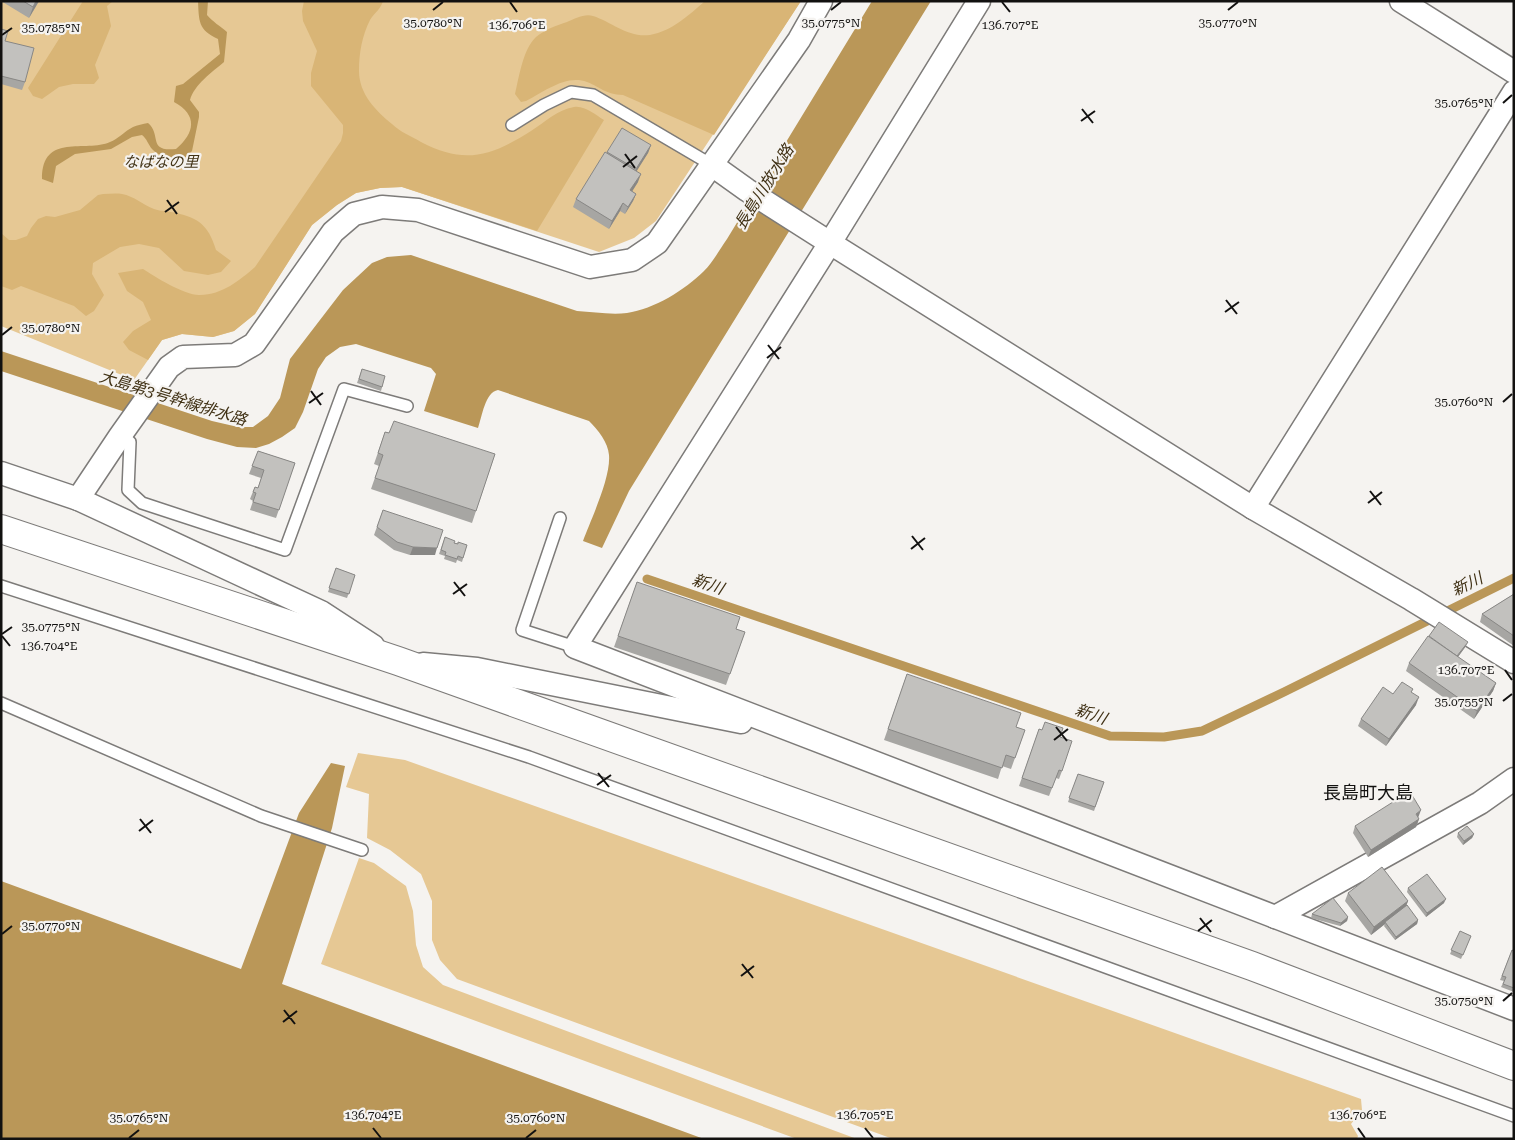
<svg xmlns="http://www.w3.org/2000/svg" width="1515" height="1140" font-family="'Roboto Serif','Noto Sans JP',serif">
	<style>
		.green { fill: #e6c894 }
		.forest { fill: #d9b576 }
		.water { fill: #ba9758 }
		.lines { fill: none; stroke-linecap: round; stroke-linejoin: round }
		.stream { stroke: #ba9758; stroke-width: 9 }
		.lane-casing { stroke: #7d7b79; stroke-width: 14 }
		.street-casing { stroke: #7d7b79; stroke-width: 25 }
		.secondary-casing { stroke: #7d7b79; stroke-width: 30 }
		.lane { stroke: #fff; stroke-width: 11 }
		.street { stroke: #fff; stroke-width: 22 }
		.secondary { stroke: #fff; stroke-width: 28 }
		.wall { fill: #a7a6a3 }
		.shaded-wall { fill: #888785 }
		.building { fill: #c2c1be; stroke: #888785 }
		.ticks { fill: none; stroke: #121110; stroke-width: 2 }
		.labels { text-anchor: middle; dominant-baseline: central; stroke-width: 4.5; stroke-linejoin: round; paint-order: stroke }
		.park-label { font-size: 15px; font-style: italic; fill: #423316; stroke: #f5f3f0 }
		.water-label { font-size: 16px; font-style: italic; fill: #403115; stroke: #f5f3f0 }
		.quarter-label { font-size: 18px; fill: #121110; stroke: #f5f3f0 }
		.ticks-label { font-size: 12px; text-anchor: middle; fill: #121110; stroke: #f5f3f0; stroke-width: 4.5; stroke-linejoin: round; paint-order: stroke }
	</style>
	<rect width="100%" height="100%" fill="#f5f3f0"/>
	<g class="green">
		<path d="M1 1H801L656 221 634 238 599 252 402 187 380 188 356 193 337 205 312 225 255 314 234 331 213 337 182 334 162 340 134 380 1 326Z"/>
		<path d="M358 753 405 760 1361 1099 1362 1110 1351 1124 1358 1136 1357 1139H893L457 979 440 960 432 940V901L421 874 390 850 367 838 369 794 346 787Z"/>
		<path d="M359 858 374 863 406 886 413 911 416 945 423 967 443 985 857 1139H797L321 964Z"/>
	</g>
	<g class="forest">
		<path d="M83 1H113L107 6 111 26 95 65 99 78 94 84H73L59 87 42 99 33 96 28 88Z"/>
		<path d="M304 1H383C381 9 374 13 370 20 362 36 359 53 359 71 359 94 376 111 392 124 400 132 411 136 421 142 465 165 491 156 531 131 545 122 557 110 574 107 584 105 596 115 604 120L537 231 402 187 380 188 356 193 337 205 312 225 255 314 234 331 213 337 182 334 162 340 148 360 129 350 123 342 133 331 151 320 143 302 127 291 118 273 143 269C155 277 186 296 200 295 222 295 240 280 255 267L341 141 343 133V125L311 86V73L317 51 303 21 302 11Z"/>
		<path d="M705 1H801L714 135 623 95C605 94 602 88 587 82 566 74 544 92 526 101L521 102 515 94C519 77 523 49 536 37 544 30 557 25 567 22 574 19 585 13 593 16 612 22 628 38 650 35 672 31 689 15 705 1Z"/>
		<path d="M103 194C109 194 116 193 122 194 134 196 143 205 154 209 163 212 172 211 180 214 202 219 210 230 216 250L231 261 221 272 208 275 184 271 159 248 139 244 120 247 93 263 92 274 104 295 94 311 86 316 74 306 21 286 12 290 1 286V233L9 240H16L27 236 31 228 38 219 46 216 55 217 80 210 98 195Z"/>
	</g>
	<g class="water">
		<path d="M198 1H208L207 15C213 22 220 26 227 32L224 62C212 72 194 85 190 100L199 112V117L192 151 186 157C175 159 160 158 152 149 148 144 147 139 142 135L132 137 111 149 75 154 56 166 53 183 42 179C42 132 86 153 110 142 118 139 125 131 133 127 137 125 143 124 148 123 162 135 147 152 176 149 195 133 198 115 174 102L176 86 183 84 220 54 218 39C198 30 199 21 198 1Z"/>
		<path d="M872 1H931L629 491 602 548 583 541C591 519 611 478 609 455 608 442 598 430 589 421L498 390C485 392 482 417 478 428L424 411 436 374 431 368 356 344 340 347 326 357 318 369 303 412 295 428 282 437 269 444 256 448 237 447 207 439 1 371V351L212 421 238 427H253L268 416 280 398 290 359 343 290 372 263 387 257 411 255 577 311C593 312 611 315 627 313 654 309 685 290 704 271 713 262 720 249 727 239Z"/>
		<path d="M331 763 345 766 332 828 282 984 704 1139H1V881L241 969 299 813Z"/>
	</g>
	<g class="lines">
		<path class="stream" d="M647 579 1110 736 1164 737 1202 731 1284 692 1514 578"/>
		<defs>
			<g id="lane">
				<path d="M512 125 544 105 571 92 593 95 712 165"/>
				<path d="M120 436 130 442 128 490 142 503 285 550 344 389 407 406"/>
				<path d="M560 518 522 630 575 647"/>
				<path d="M1 586 529 757 1514 1116"/>
				<path d="M1 703 261 816 362 850"/>
			</g>
			<g id="street">
				<path d="M979 1 830 243 575 647 1514 1009"/>
				<path d="M1401 1 1514 72"/>
				<path d="M712 165 747 190 830 243 1253 508 1411 599 1514 662"/>
				<path d="M1 473 78 499 321 612 373 646"/>
				<path d="M78 499 120 436 169 367 183 357 235 355 254 344 333 232 354 214 382 207 418 210 590 267 632 260 657 243 799 40 821 1"/>
				<path d="M1253 508 1514 92"/>
				<path d="M423 664 477 669 741 722"/>
				<path d="M1275 917 1480 803 1514 779"/>
			</g>
			<path id="secondary" d="M1 529 398 661 1252 966 1514 1066"/>
		</defs>
		<use href="#lane" class="lane-casing"/>
		<use href="#street" class="street-casing"/>
		<use href="#secondary" class="secondary-casing"/>
		<use href="#lane" class="lane"/>
		<use href="#street" class="street"/>
		<use href="#secondary" class="secondary"/>
	</g>
	<g class="wall">
		<path d="M1 1H39L29 18Z"/>
		<path d="M1 29 5 41 25 82 22 90 1 84Z"/>
		<path d="M651 145 648 153 636 171 638 182 632 191 636 194 633 201 625 214 620 211 609 229 573 207 576 199 607 152Z"/>
		<path d="M362 369 385 376 381 391 357 383Z"/>
		<path d="M385 432 495 454 472 523 371 489 379 466 374 464Z"/>
		<path d="M258 451 295 463 276 518 250 510 253 501 250 499 252 494 255 487 258 488 261 478 249 474Z"/>
		<path d="M383 510 435 555H410L394 550 374 535Z"/>
		<path d="M445 537 454 543 467 545 462 562 457 560 456 563 444 559 445 556 439 554Z"/>
		<path d="M336 568 355 575 347 598 328 592Z"/>
		<path d="M637 582 736 629 745 632 726 685 614 647Z"/>
		<path d="M1514 594V646L1480 622 1482 614Z"/>
		<path d="M1466 646 1458 657 1496 683 1493 691 1474 719 1406 671 1409 663Z"/>
		<path d="M907 674 1016 727 1025 730 1011 769 1002 766 998 779 884 740Z"/>
		<path d="M1413 689 1411 693 1416 705 1386 746 1358 726 1361 719 1393 694Z"/>
		<path d="M1039 729 1060 737 1062 771 1059 779 1056 778 1049 796 1019 786Z"/>
		<path d="M1078 774 1104 782 1094 811 1068 802Z"/>
		<path d="M1418 818 1419 819 1416 827 1368 857 1353 833 1355 826Z"/>
		<path d="M1458 833 1474 834 1472 838 1463 845 1457 837Z"/>
		<path d="M1408 888 1444 903 1426 917 1407 892Z"/>
		<path d="M1348 893 1408 901 1406 906 1418 920 1417 924 1395 940 1384 926 1385 924 1371 935 1345 901Z"/>
		<path d="M1312 914 1348 917 1347 921 1340 926 1311 918Z"/>
		<path d="M1460 931 1471 936 1461 959 1450 954Z"/>
		<path d="M1512 950 1514 951V992L1501 987 1504 981 1500 980Z"/>
	</g>
	<g class="shaded-wall">
		<path d="M36 1H39L29 18 33 7Z"/>
		<path d="M651 145 648 153 633 177 636 169Z"/>
		<path d="M641 174 638 182 628 198 630 190Z"/>
		<path d="M636 194 633 201 625 214 628 207Z"/>
		<path d="M623 203 620 211 609 229 612 221Z"/>
		<path d="M413 547 437 548 435 555H410Z"/>
		<path d="M1468 642 1466 646 1454 662 1456 658Z"/>
		<path d="M1496 683 1493 691 1474 719 1477 711Z"/>
		<path d="M1419 697 1416 705 1386 746 1389 739Z"/>
		<path d="M1421 810 1418 818 1416 814Z"/>
		<path d="M1419 819 1416 827 1368 857 1371 850Z"/>
		<path d="M1474 834 1472 838 1463 845 1464 841Z"/>
		<path d="M1446 899 1444 903 1426 917 1427 913Z"/>
		<path d="M1408 901 1405 909 1385 922V924L1371 935 1374 927Z"/>
		<path d="M1348 917 1347 921 1340 926 1341 923Z"/>
		<path d="M1418 920 1417 924 1395 940 1396 937Z"/>
	</g>
	<g class="building">
		<path d="M23 1H36L33 7Z"/>
		<path d="M1 29 8 31 5 41 34 48 25 82 1 76Z"/>
		<path d="M622 128 651 145 636 169 607 152Z"/>
		<path d="M605 152 641 174 630 190 636 194 628 207 623 203 612 221 576 199Z"/>
		<path d="M362 369 385 376 382 387 359 379Z"/>
		<path d="M394 421 495 454 476 511 375 478 383 455 378 453 385 432 389 433Z"/>
		<path d="M258 451 295 463 279 510 253 502 256 493 253 492 255 487 258 488 264 470 252 466Z"/>
		<path d="M383 510 443 530 437 548 413 547 397 542 377 527Z"/>
		<path d="M445 537 455 541 454 543 458 544V542L467 545 463 558 458 556 457 559 445 555 446 552 441 550Z"/>
		<path d="M336 568 355 575 349 594 329 588Z"/>
		<path d="M637 582 740 617 736 629 745 632 730 674 618 636Z"/>
		<path d="M1514 594V636L1482 614Z"/>
		<path d="M1439 622 1468 642 1457 656 1429 636Z"/>
		<path d="M1428 636 1496 683 1477 711 1409 663Z"/>
		<path d="M907 674 1021 713 1016 727 1025 730 1015 758 1006 755 1002 768 888 729Z"/>
		<path d="M1402 682 1413 689 1411 692 1419 697 1389 739 1361 719 1383 687 1393 694Z"/>
		<path d="M1045 722 1063 728 1060 737 1072 741 1062 771 1059 770 1052 788 1022 778 1039 729 1042 730Z"/>
		<path d="M1078 774 1104 782 1095 807 1069 798Z"/>
		<path d="M1404 795 1406 799 1412 795 1421 810 1416 814 1419 819 1371 850 1355 826Z"/>
		<path d="M1467 826 1474 834 1464 841 1458 833Z"/>
		<path d="M1382 867 1408 901 1374 927 1348 893Z"/>
		<path d="M1427 874 1446 899 1427 913 1408 888Z"/>
		<path d="M1333 898 1348 917 1341 923 1312 914Z"/>
		<path d="M1407 905 1418 920 1396 937 1385 922Z"/>
		<path d="M1460 931 1471 936 1463 955 1451 950Z"/>
		<path d="M1512 950 1514 951V988L1503 984 1506 977 1502 976Z"/>
	</g>
	<path class="ticks" d="M510 2 517 12M1002 2 1010 12M433 10 443 2M831 10 841 2M1228 10 1238 2M2 35 12 28M1503 103 1512 95M1082 109 1093 123M1081 121 1095 111M625 154 635 168M623 167 637 156M167 200 177 214M165 212 179 202M1226 300 1237 314M1225 312 1239 302M2 335 12 327M768 345 779 359M767 358 781 347M311 391 321 405M1503 402 1512 394M309 403 323 393M1370 491 1381 505M1368 503 1382 492M912 536 923 550M911 549 925 538M454 582 465 596M453 594 467 584M2 634 12 627M2 636 10 646M1505 670 1512 680M1503 701 1512 694M1056 727 1067 741M1054 740 1068 729M598 773 609 787M597 785 611 775M140 819 151 833M139 831 153 820M1200 918 1211 932M1198 931 1212 920M2 934 12 926M742 964 753 978M741 976 754 966M1503 1001 1512 993M284 1010 295 1024M283 1022 297 1011M373 1128 381 1138M865 1128 873 1138M1358 1128 1365 1138M129 1138 139 1130M526 1138 536 1130"/>
	<g class="labels">
		<g class="park-label">
			<text x="161" y="162">なばなの里</text>
		</g>
		<g class="water-label">
			<text transform="translate(764 187) rotate(-58)">長島川放水路</text>
			<text transform="translate(173 398) rotate(17)">大島第3号幹線排水路</text>
			<text transform="translate(708 584) rotate(19)">新川</text>
			<text transform="translate(1467 584) rotate(-26)">新川</text>
			<text transform="translate(1091 714) rotate(19)">新川</text>
		</g>
		<g class="quarter-label">
			<text x="1368" y="792">長島町大島</text>
		</g>
	</g>
	<g class="ticks-label">
		<text x="1228" y="27">35.0770°N</text>
		<text x="433" y="27">35.0780°N</text>
		<text x="831" y="27">35.0775°N</text>
		<text x="517" y="29">136.706°E</text>
		<text x="1010" y="29">136.707°E</text>
		<text x="51" y="32">35.0785°N</text>
		<text x="1464" y="107">35.0765°N</text>
		<text x="51" y="332">35.0780°N</text>
		<text x="1464" y="406">35.0760°N</text>
		<text x="51" y="631">35.0775°N</text>
		<text x="49" y="650">136.704°E</text>
		<text x="1466" y="674">136.707°E</text>
		<text x="1464" y="706">35.0755°N</text>
		<text x="51" y="930">35.0770°N</text>
		<text x="1464" y="1005">35.0750°N</text>
		<text x="373" y="1119">136.704°E</text>
		<text x="865" y="1119">136.705°E</text>
		<text x="1358" y="1119">136.706°E</text>
		<text x="139" y="1122">35.0765°N</text>
		<text x="536" y="1122">35.0760°N</text>
	</g>
	<rect width="1515" height="1140" fill="none" stroke="#121110" stroke-width="5"/>
</svg>
